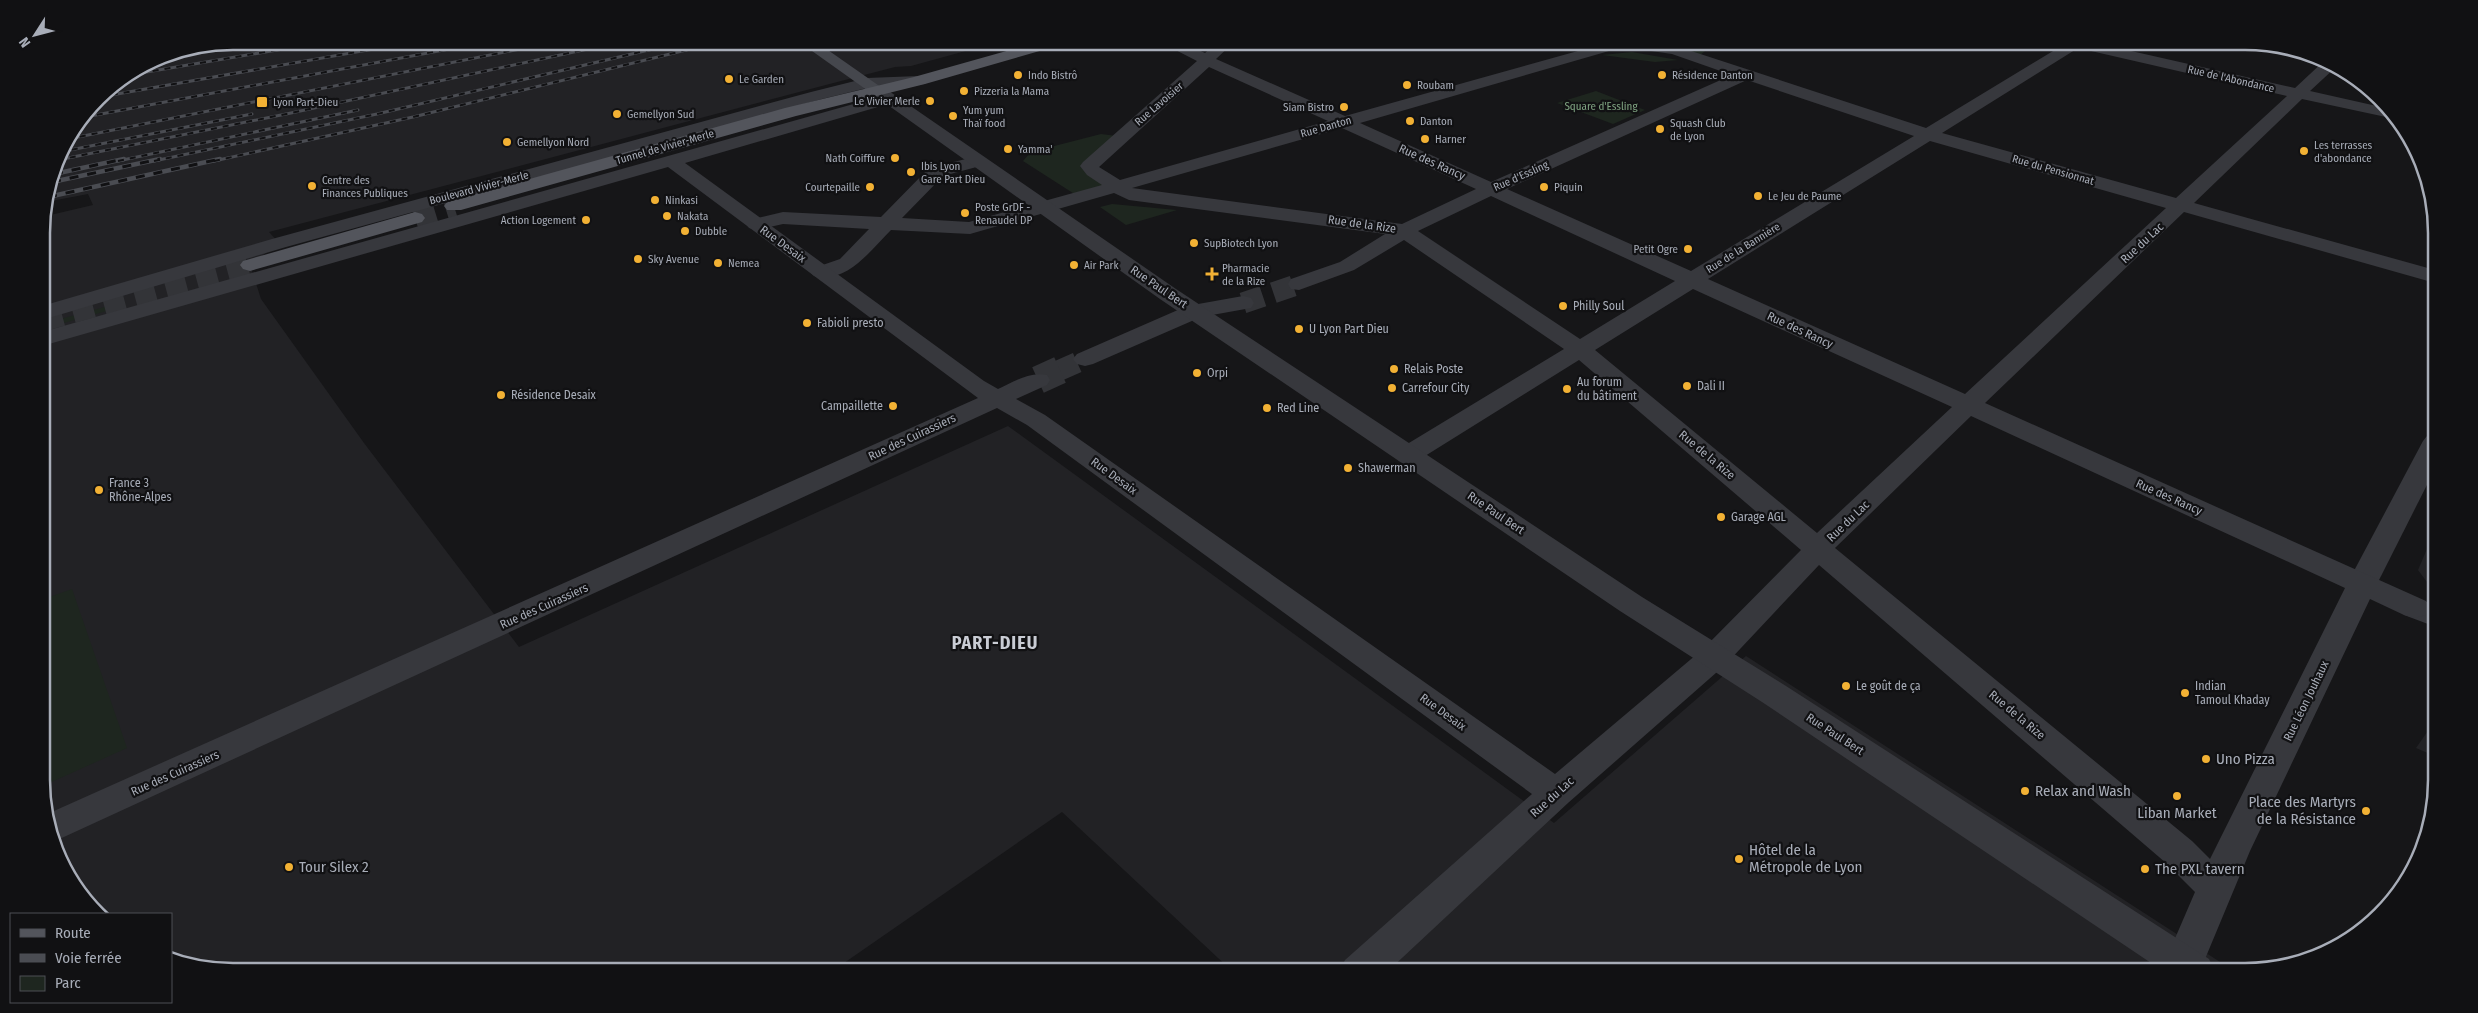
<svg xmlns="http://www.w3.org/2000/svg" width="2478" height="1013" font-family="'Fira Sans Condensed',sans-serif">
	<style>
		.built { fill: #222225 }
		.green { fill: #1e261f }
		.lines { fill: none; stroke-linecap: round; stroke-linejoin: round }
		.minor-tunnel-far1 { stroke: #333438; stroke-width: 21; stroke-dasharray: 21 11; stroke-linecap: butt }
		.minor-tunnel { stroke: #333438; stroke-width: 28; stroke-dasharray: 28 14; stroke-linecap: butt }
		.primary-tunnel { stroke: #333438; stroke-width: 21; stroke-dasharray: 21 11; stroke-linecap: butt }
		.pedestrian { fill: #37383d; fill-rule: evenodd }
		.minor { fill: #37383d; fill-rule: evenodd }
		.tertiary { fill: #37383d; fill-rule: evenodd }
		.secondary { fill: #45474d; fill-rule: evenodd }
		.primary { fill: #53555c; fill-rule: evenodd }
		.rail-far1-casing { stroke: #4a4c52; stroke-width: 3 }
		.rail-casing { stroke: #4a4c52; stroke-width: 4.5 }
		.rail-far1 { stroke: #111113; stroke-width: 2; stroke-dasharray: 6; stroke-linecap: butt }
		.rail { stroke: #111113; stroke-width: 3; stroke-dasharray: 9; stroke-linecap: butt }
		.poi-dot { fill: #f2b134; stroke: #111113; stroke-width: 2 }
		.labels { text-anchor: middle; dominant-baseline: central; stroke-width: 4.5; stroke-linejoin: round; paint-order: stroke }
		.far-poi-label { font-size: 11px; fill: #a8adb8; stroke: #111113; text-anchor: start }
		.far-street-label { font-size: 11px; fill: #a8adb8; stroke: #111113 }
		.far-park-label { font-size: 11px; fill: #7fa381; stroke: #111113 }
		.street-label { font-size: 12px; fill: #a8adb8; stroke: #111113 }
		.poi-label { font-size: 12px; fill: #a8adb8; stroke: #111113; text-anchor: start }
		.near-poi-label { font-size: 15px; fill: #a8adb8; stroke: #111113; text-anchor: start }
		.district-label { font-size: 18px; font-weight: bold; letter-spacing: 1px; fill: #c9ccd4; stroke: #111113 }
		.rim { fill: none; stroke: #a8adb8; stroke-width: 2.5 }
	</style>
	<rect width="100%" height="100%" fill="#161618"/>
	<g class="built">
		<path d="M233 41H1002L911 66 895 67 841 81 269 232 279 243 250 265 261 299 364 443 519 647 1008 426 1554 823 1746 656 2234 971 1233 972 1062 812 831 972H233L171 962V914H98L89 906 61 865 45 817 42 220V217L93 205 88 194 46 202 61 148 106 89 160 56Z"/>
		<path d="M2436 528V594L2418 570Z"/>
		<path d="M2437 718V757L2416 748Z"/>
	</g>
	<g class="green">
		<path d="M1614 41H1708L1709 48 1700 55Z"/>
		<path d="M1632 52 1678 60 1655 62 1602 55Z"/>
		<path d="M1596 91 1645 110 1613 124 1557 103Z"/>
		<path d="M1101 134 1117 136 1084 166 1110 185 1076 195 1023 161 1031 152Z"/>
		<path d="M1112 204 1177 210 1126 225 1100 207Z"/>
		<path d="M112 305 114 309 42 329V324Z"/>
		<path d="M72 589 127 748 45 785 44 599Z"/>
	</g>
	<g class="lines">
		<g class="minor-tunnel-far1">
			<path d="M1243 303 1299 284"/>
			<path d="M1058 371 1085 359"/>
		</g>
		<path class="minor-tunnel" d="M1038 380 1060 370"/>
		<g class="primary-tunnel">
			<path d="M415 218 454 206"/>
			<path d="M42 321 250 265"/>
		</g>
		<g class="pedestrian">
			<path d="M978 156 984 157 987 161 984 165 943 176 902 218 969 222 1044 201 1051 203 1054 207 1051 211 970 234 891 230C871 250 846 285 814 276L810 272 814 268 840 259 869 229 783 224 756 230 749 228 746 224 749 220 783 212 881 217 929 168Z"/>
			<path d="M2436 433V467L2377 584 2372 591 2362 594 2352 591 2347 584 2423 441 2427 436Z"/>
			<path d="M2415 598 2436 605V627L2404 615 2400 608 2404 601Z"/>
		</g>
		<g class="minor">
			<path d="M1158 41H1178L1205 53 1218 41H1235L1216 59 1345 116 1603 44 1643 41 1679 47 1926 128 2063 45 2059 41H2087L2295 88 2325 60 2337 66 2310 91 2390 109 2400 120 2302 99 2194 203 2435 270V283L2184 212 1985 403 2426 601 2430 608 2426 615 2415 618 2404 615 2370 599 2250 851 2200 971H2168L2164 964 2195 892 2166 863 1819 565 1725 665 1568 803 1387 972H1339L1345 960 1532 794 1027 425 997 408 53 842 45 815 978 398 668 167 42 346V332L889 94 895 96 897 99 895 102 685 163 984 381 998 389C1013 382 1030 371 1047 375L1050 380 1047 385 1016 399 1045 415 1555 774 1703 649 1801 550 1579 360 1417 461 1408 463 1399 461 1395 455 1399 449 1564 349 1404 240 1354 270 1299 290 1291 289 1288 284 1291 279 1340 262 1385 234 1129 200 1114 193 1044 213 1037 211 1034 207 1037 203 1102 185 1087 175 1080 166 1083 162 1197 61ZM2078 48 2287 96 2176 198 1942 133ZM1637 49 1672 54 1732 75 1491 182 1360 123 1609 51ZM1209 67 1328 121 1120 180 1099 167ZM1747 80 1914 136 1691 271 1507 189ZM1342 128 1476 189 1402 224 1132 188ZM1930 141 2166 208 1965 394 1708 279ZM1491 196 1675 281 1580 339 1418 231ZM1693 289 1952 407 1817 533 1595 350ZM1971 416 2345 588 2210 859 2192 841 1835 548Z"/>
			<path d="M919 76 925 78 927 81 925 84 867 88 822 99 286 247 42 320V306L272 239 811 92 867 78Z"/>
			<path d="M1243 296 1251 298 1254 303 1251 308 1201 317 1093 364 1085 366 1077 364 1073 359 1077 354 1187 306Z"/>
		</g>
		<path class="tertiary" d="M877 85 883 87 1176 289 1642 597 1786 686 2209 959 2215 971H2163L1762 702 1620 611 1160 299 871 93 869 90Z"/>
		<path class="secondary" d="M798 41H815L885 90 877 95 871 93Z"/>
		<g class="primary">
			<path d="M1042 41H1066L1064 44 925 84 796 116 461 210H447L444 206 447 202 785 108 914 77Z"/>
			<path d="M415 212 422 214 425 218 422 222 250 271 243 269 240 265 243 261Z"/>
		</g>
		<defs>
			<g id="rail-far1">
				<path d="M129 75 330 41"/>
				<path d="M100 97 419 41"/>
				<path d="M85 117 492 41"/>
				<path d="M68 139 560 41"/>
				<path d="M60 152 252 114"/>
				<path d="M58 160 291 113 625 41"/>
				<path d="M118 161 358 110"/>
				<path d="M154 161 377 114 687 41"/>
				<path d="M214 161 413 117 723 41"/>
			</g>
			<g id="rail">
				<path d="M58 160 61 159"/>
				<path d="M54 174 124 159"/>
				<path d="M52 182 160 159"/>
				<path d="M48 197 220 159"/>
			</g>
		</defs>
		<use href="#rail-far1" class="rail-far1-casing"/>
		<use href="#rail" class="rail-casing"/>
		<use href="#rail-far1" class="rail-far1"/>
		<use href="#rail" class="rail"/>
	</g>
	<g class="poi-dot">
		<circle cx="1018" cy="75" r="5"/>
		<circle cx="1662" cy="75" r="5"/>
		<circle cx="729" cy="79" r="5"/>
		<circle cx="1407" cy="85" r="5"/>
		<circle cx="964" cy="91" r="5"/>
		<circle cx="930" cy="101" r="5"/>
		<rect x="256" y="96" width="12" height="12" rx="2.5"/>
		<circle cx="1344" cy="107" r="5"/>
		<circle cx="617" cy="114" r="5"/>
		<circle cx="953" cy="116" r="5"/>
		<circle cx="1410" cy="121" r="5"/>
		<circle cx="1660" cy="129" r="5"/>
		<circle cx="1425" cy="139" r="5"/>
		<circle cx="507" cy="142" r="5"/>
		<circle cx="1008" cy="149" r="5"/>
		<circle cx="2304" cy="151" r="5"/>
		<circle cx="895" cy="158" r="5"/>
		<circle cx="911" cy="172" r="5"/>
		<circle cx="312" cy="186" r="5"/>
		<circle cx="870" cy="187" r="5"/>
		<circle cx="1544" cy="187" r="5"/>
		<circle cx="1758" cy="196" r="5"/>
		<circle cx="655" cy="200" r="5"/>
		<circle cx="965" cy="213" r="5"/>
		<circle cx="667" cy="216" r="5"/>
		<circle cx="586" cy="220" r="5"/>
		<circle cx="685" cy="231" r="5"/>
		<circle cx="1194" cy="243" r="5"/>
		<circle cx="1688" cy="249" r="5"/>
		<circle cx="638" cy="259" r="5"/>
		<circle cx="718" cy="263" r="5"/>
		<circle cx="1074" cy="265" r="5"/>
		<path d="M1209.5 266.5h5v5h5v5h-5v5h-5v-5h-5v-5h5z"/>
		<circle cx="1563" cy="306" r="5"/>
		<circle cx="807" cy="323" r="5"/>
		<circle cx="1299" cy="329" r="5"/>
		<circle cx="1394" cy="369" r="5"/>
		<circle cx="1197" cy="373" r="5"/>
		<circle cx="1687" cy="386" r="5"/>
		<circle cx="1392" cy="388" r="5"/>
		<circle cx="1567" cy="389" r="5"/>
		<circle cx="501" cy="395" r="5"/>
		<circle cx="893" cy="406" r="5"/>
		<circle cx="1267" cy="408" r="5"/>
		<circle cx="1348" cy="468" r="5"/>
		<circle cx="99" cy="490" r="5"/>
		<circle cx="1721" cy="517" r="5"/>
		<circle cx="1846" cy="686" r="5"/>
		<circle cx="2185" cy="693" r="5"/>
		<circle cx="2206" cy="759" r="5"/>
		<circle cx="2025" cy="791" r="5"/>
		<circle cx="2177" cy="796" r="5"/>
		<circle cx="2366" cy="811" r="5"/>
		<circle cx="1739" cy="859" r="5"/>
		<circle cx="289" cy="867" r="5"/>
		<circle cx="2145" cy="869" r="5"/>
	</g>
	<g class="labels">
		<g class="far-poi-label">
			<text x="1028" y="75">Indo Bistrô</text>
			<text x="1672" y="75">Résidence Danton</text>
			<text x="739" y="79">Le Garden</text>
			<text x="1417" y="85">Roubam</text>
			<text x="974" y="91">Pizzeria la Mama</text>
			<text x="920" y="101" text-anchor="end">Le Vivier Merle</text>
			<text x="273" y="102">Lyon Part-Dieu</text>
			<text x="1334" y="107" text-anchor="end">Siam Bistro</text>
			<text x="963" y="110">Yum yum<tspan x="963" dy="13">Thaï food</tspan></text>
			<text x="627" y="114">Gemellyon Sud</text>
			<text x="1420" y="121">Danton</text>
			<text x="1670" y="123">Squash Club<tspan x="1670" dy="13">de Lyon</tspan></text>
			<text x="1435" y="139">Harner</text>
			<text x="517" y="142">Gemellyon Nord</text>
			<text x="2314" y="145">Les terrasses<tspan x="2314" dy="13">d'abondance</tspan></text>
			<text x="1018" y="149">Yamma'</text>
			<text x="885" y="158" text-anchor="end">Nath Coiffure</text>
			<text x="921" y="166">Ibis Lyon<tspan x="921" dy="13">Gare Part Dieu</tspan></text>
			<text x="322" y="180">Centre des<tspan x="322" dy="13">Finances Publiques</tspan></text>
			<text x="860" y="187" text-anchor="end">Courtepaille</text>
			<text x="1554" y="187">Piquin</text>
			<text x="1768" y="196">Le Jeu de Paume</text>
			<text x="665" y="200">Ninkasi</text>
			<text x="975" y="207">Poste GrDF -<tspan x="975" dy="13">Renaudel DP</tspan></text>
			<text x="677" y="216">Nakata</text>
			<text x="576" y="220" text-anchor="end">Action Logement</text>
			<text x="695" y="231">Dubble</text>
			<text x="1204" y="243">SupBiotech Lyon</text>
			<text x="1678" y="249" text-anchor="end">Petit Ogre</text>
			<text x="648" y="259">Sky Avenue</text>
			<text x="728" y="263">Nemea</text>
			<text x="1084" y="265">Air Park</text>
			<text x="1222" y="268">Pharmacie<tspan x="1222" dy="13">de la Rize</tspan></text>
		</g>
		<g class="far-street-label">
			<text transform="translate(2231 79) rotate(13)">Rue de l'Abondance</text>
			<text transform="translate(1159 104) rotate(-41)">Rue Lavoisier</text>
			<text transform="translate(1326 127) rotate(-16)">Rue Danton</text>
			<text transform="translate(665 147) rotate(-16)">Tunnel de Vivier-Merle</text>
			<text transform="translate(2053 170) rotate(16)">Rue du Pensionnat</text>
			<text transform="translate(1521 176) rotate(-24)">Rue d'Essling</text>
			<text transform="translate(479 188) rotate(-15)">Boulevard Vivier-Merle</text>
			<text transform="translate(1743 248) rotate(-32)">Rue de la Bannière</text>
		</g>
		<g class="far-park-label">
			<text x="1601" y="106">Square d'Essling</text>
		</g>
		<g class="street-label">
			<text transform="translate(1432 162) rotate(24)">Rue des Rancy</text>
			<text transform="translate(1362 224) rotate(8)">Rue de la Rize</text>
			<text transform="translate(2142 243) rotate(-43)">Rue du Lac</text>
			<text transform="translate(783 244) rotate(36)">Rue Desaix</text>
			<text transform="translate(1159 287) rotate(34)">Rue Paul Bert</text>
			<text transform="translate(1800 330) rotate(25)">Rue des Rancy</text>
			<text transform="translate(912 437) rotate(-25)">Rue des Cuirassiers</text>
			<text transform="translate(1707 455) rotate(40)">Rue de la Rize</text>
			<text transform="translate(1114 476) rotate(36)">Rue Desaix</text>
			<text transform="translate(2169 497) rotate(24)">Rue des Rancy</text>
			<text transform="translate(1496 513) rotate(34)">Rue Paul Bert</text>
			<text transform="translate(1848 521) rotate(-44)">Rue du Lac</text>
			<text transform="translate(544 606) rotate(-24)">Rue des Cuirassiers</text>
			<text transform="translate(2306 701) rotate(-64)">Rue Léon Jouhaux</text>
			<text transform="translate(1443 712) rotate(36)">Rue Desaix</text>
			<text transform="translate(2017 715) rotate(40)">Rue de la Rize</text>
			<text transform="translate(1835 734) rotate(33)">Rue Paul Bert</text>
			<text transform="translate(175 773) rotate(-24)">Rue des Cuirassiers</text>
			<text transform="translate(1552 797) rotate(-42)">Rue du Lac</text>
		</g>
		<g class="poi-label">
			<text x="1573" y="306">Philly Soul</text>
			<text x="817" y="323">Fabioli presto</text>
			<text x="1309" y="329">U Lyon Part Dieu</text>
			<text x="1404" y="369">Relais Poste</text>
			<text x="1207" y="373">Orpi</text>
			<text x="1577" y="382">Au forum<tspan x="1577" dy="14">du bâtiment</tspan></text>
			<text x="1697" y="386">Dali II</text>
			<text x="1402" y="388">Carrefour City</text>
			<text x="511" y="395">Résidence Desaix</text>
			<text x="883" y="406" text-anchor="end">Campaillette</text>
			<text x="1277" y="408">Red Line</text>
			<text x="1358" y="468">Shawerman</text>
			<text x="109" y="483">France 3<tspan x="109" dy="14">Rhône-Alpes</tspan></text>
			<text x="1731" y="517">Garage AGL</text>
			<text x="1856" y="686">Le goût de ça</text>
			<text x="2195" y="686">Indian<tspan x="2195" dy="14">Tamoul Khaday</tspan></text>
		</g>
		<g class="near-poi-label">
			<text x="2216" y="759">Uno Pizza</text>
			<text x="2035" y="791">Relax and Wash</text>
			<text x="2356" y="802" text-anchor="end">Place des Martyrs<tspan x="2356" dy="17">de la Résistance</tspan></text>
			<text x="2177" y="813" text-anchor="middle">Liban Market</text>
			<text x="1749" y="850">Hôtel de la<tspan x="1749" dy="17">Métropole de Lyon</tspan></text>
			<text x="299" y="867">Tour Silex 2</text>
			<text x="2155" y="869">The PXL tavern</text>
		</g>
		<g class="district-label">
			<text x="995" y="643">PART-DIEU</text>
		</g>
	</g>
	<path d="M0 0H2478V1013H0ZM233 50H2245A183 183 0 0 1 2428 233V780A183 183 0 0 1 2245 963H233A183 183 0 0 1 50 780V233A183 183 0 0 1 233 50Z" fill="#111113" fill-rule="evenodd"/>
	<path class="rim" d="M233 50H2245A183 183 0 0 1 2428 233V780A183 183 0 0 1 2245 963H233A183 183 0 0 1 50 780V233A183 183 0 0 1 233 50Z"/>
	<rect x="10" y="913" width="162" height="90" fill="#111113" stroke="#4d4f55"/>
	<rect x="20" y="929" width="25" height="8" fill="#53555c" stroke="#4d4f55"/>
	<text x="55" y="938" font-size="15" fill="#a8adb8">Route</text>
	<rect x="20" y="954" width="25" height="8" fill="#4a4c52" stroke="#4d4f55"/>
	<text x="55" y="963" font-size="15" fill="#a8adb8">Voie ferrée</text>
	<rect x="20" y="976" width="25" height="15" fill="#1e261f" stroke="#4d4f55"/>
	<text x="55" y="988" font-size="15" fill="#a8adb8">Parc</text>
	<g transform="translate(35 35) rotate(234)" stroke="#111113" stroke-width="4" paint-order="stroke">
	<path d="M0-4L9 19L0 12L-9 19Z" fill="#a8adb8"/>
	<text y="-8" font-size="14" font-weight="bold" text-anchor="middle" fill="#a8adb8">N</text>
	</g>
</svg>
